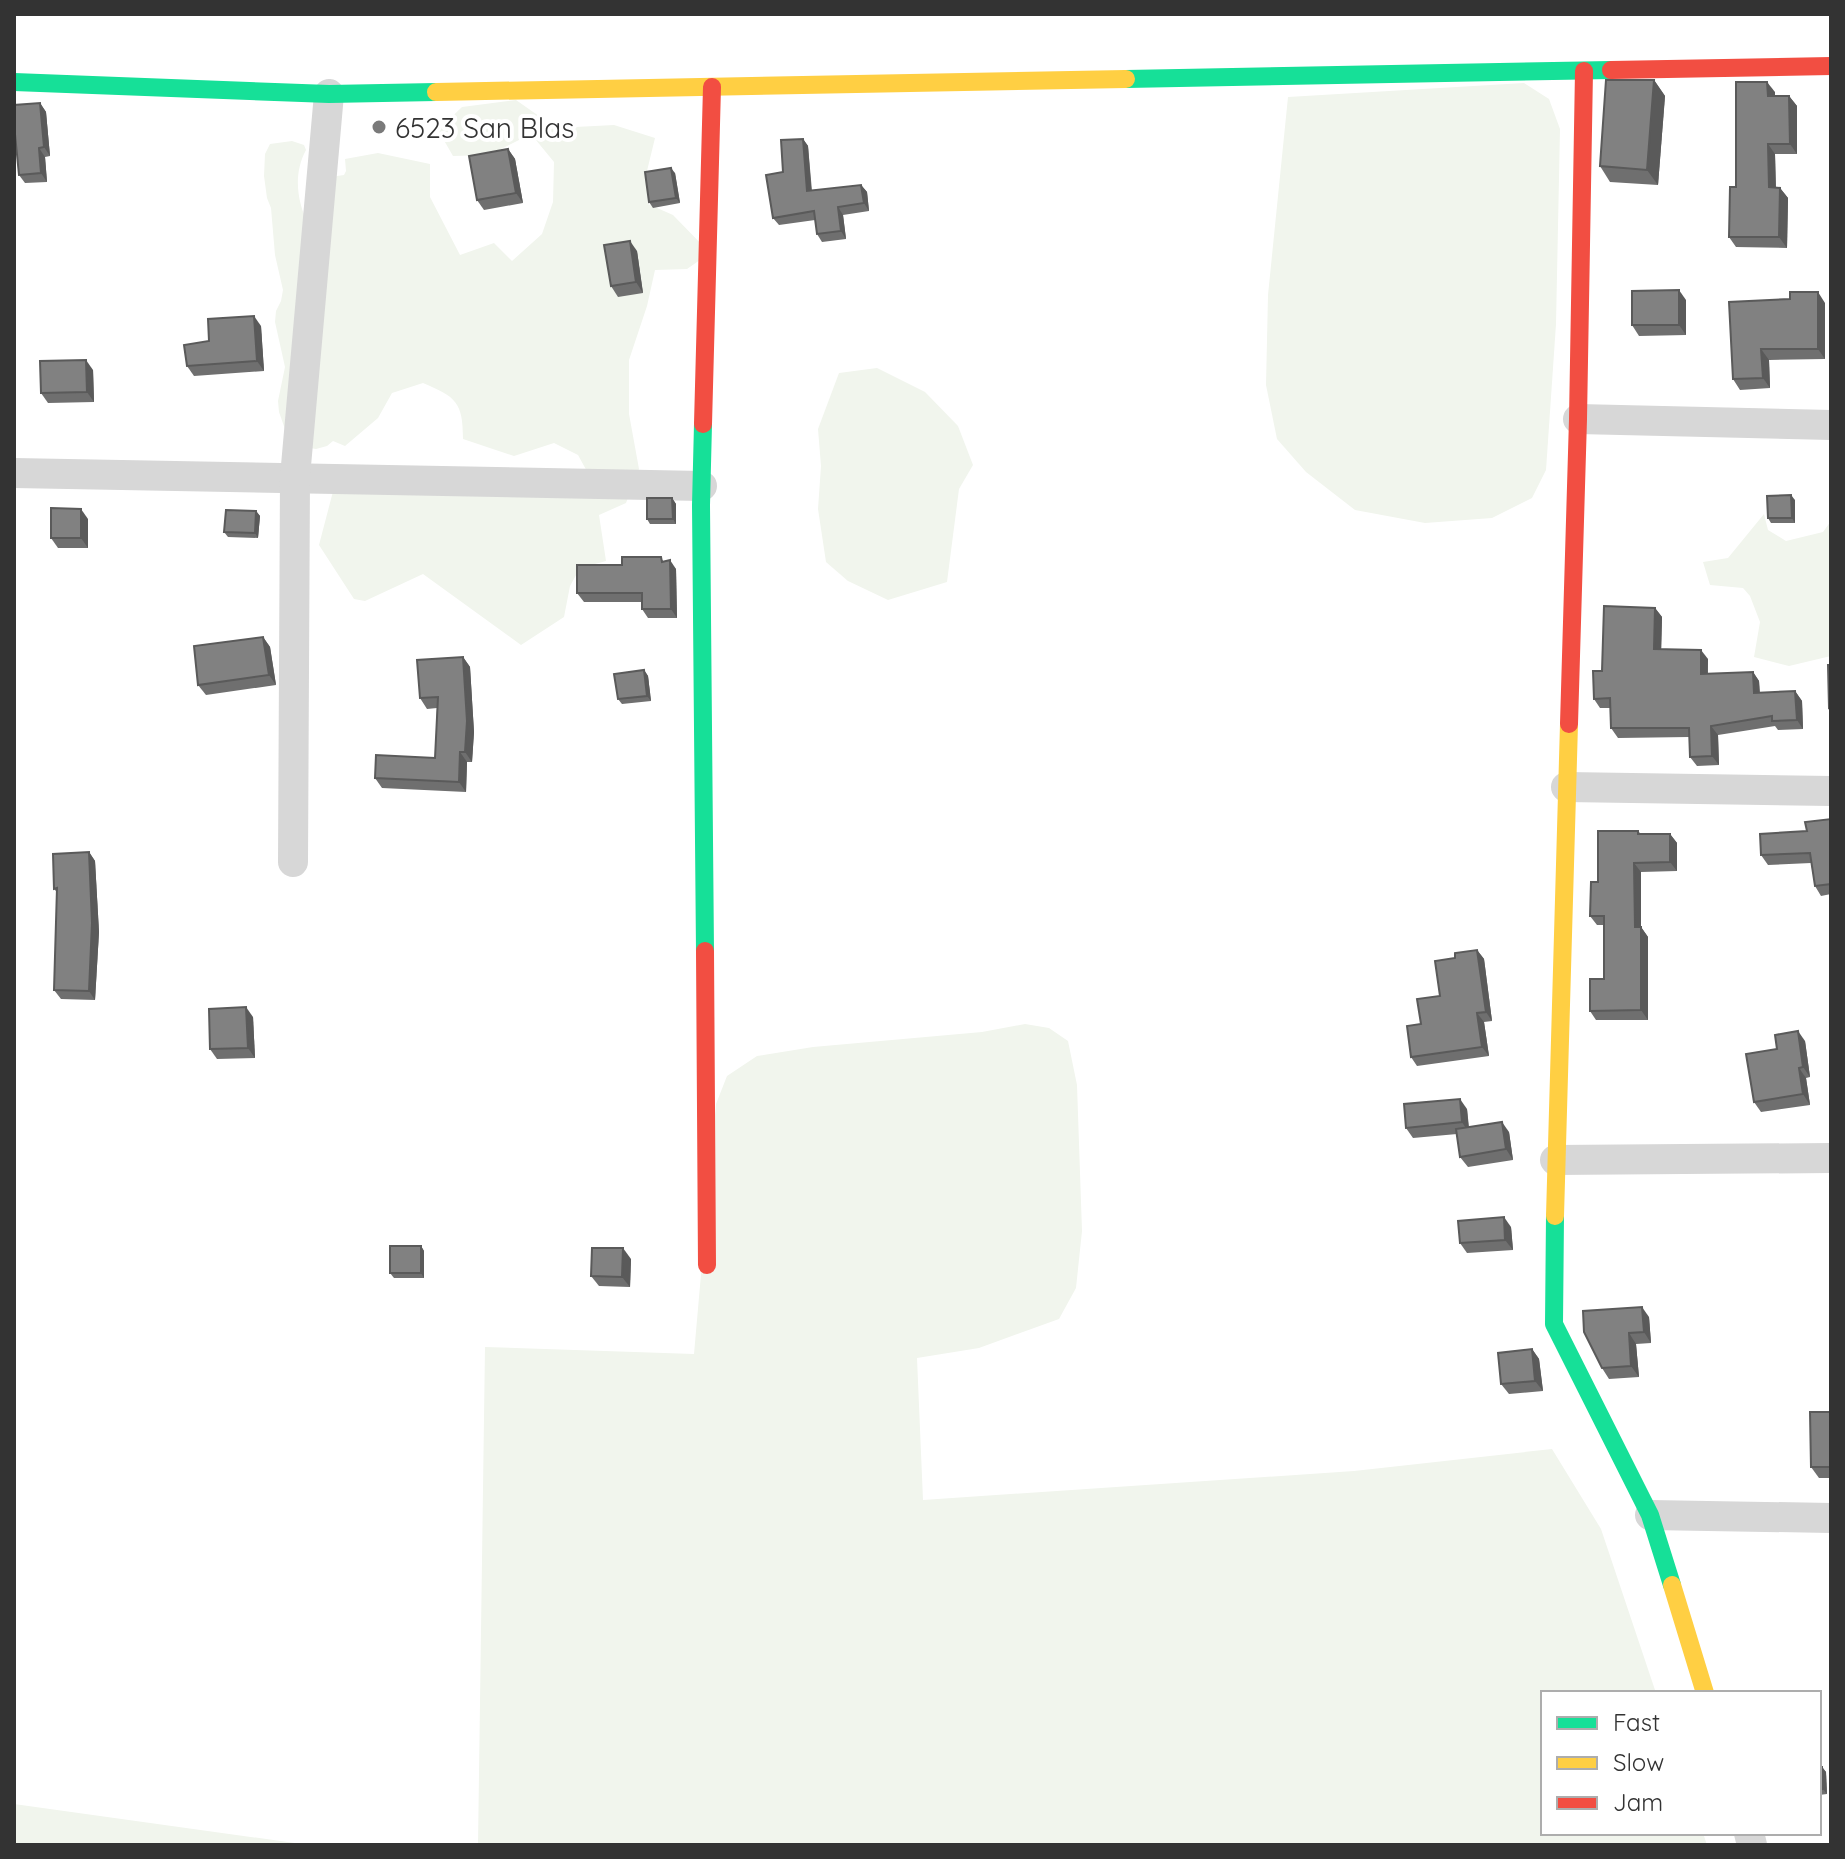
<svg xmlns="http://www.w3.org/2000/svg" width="1845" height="1859" font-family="Quicksand,sans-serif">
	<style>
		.green { fill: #f1f5ed }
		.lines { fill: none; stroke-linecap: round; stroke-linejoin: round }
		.street { stroke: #d7d7d7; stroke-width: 30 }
		.fast { stroke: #16e098; stroke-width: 18 }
		.slow { stroke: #ffcf43; stroke-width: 18 }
		.jam { stroke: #f24e42; stroke-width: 18 }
		.wall { fill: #6f6f6f }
		.shaded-wall { fill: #5a5a5a }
		.building { fill: #818181; stroke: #5a5a5a; stroke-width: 2 }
		.poi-dot { fill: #7a7a7a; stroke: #fff; stroke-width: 3 }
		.labels { text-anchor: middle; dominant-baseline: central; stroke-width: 8; stroke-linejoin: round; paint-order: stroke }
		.poi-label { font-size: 28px; fill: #333; stroke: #fff; text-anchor: start }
	</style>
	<rect width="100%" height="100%" fill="#fff"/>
	<g class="green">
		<path d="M1524 83 1549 99 1560 129 1556 324 1546 470 1532 498 1492 518 1425 523 1355 510 1306 472 1277 439 1266 385 1268 295 1288 97Z"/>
		<path d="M516 100 556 128 614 125 655 138 646 175 648 204 673 215 710 253 687 269 655 270 647 306 629 360V414L639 469 626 503 599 515 606 561 580 568 570 586 564 617 521 645 423 574 365 601 354 599 319 545 336 480 589 475 578 455 554 443 514 456 463 439C463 402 456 397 423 383L392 393 378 418 345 446 333 441 327 446 316 449 304 447 286 432 279 412 278 401 285 367 275 322 276 311 281 301 283 290 275 255 271 208 267 198 264 176 265 154 270 144 292 141 304 145 306 150C293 174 297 201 308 224L327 181 337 176 344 175 346 171 345 159 378 153 430 164V197L460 255 494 243 512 261 542 234 553 202 554 162 531 134 489 155 453 156 438 130 462 107Z"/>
		<path d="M877 368 925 392 958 426 973 465 959 489 947 582 888 600 848 581 826 562 818 509 821 466 818 429 839 373Z"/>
		<path d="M1764 514 1768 530 1786 541 1823 532 1831 521V656L1789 666 1754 657 1760 622 1750 596 1743 588 1710 585 1703 562 1728 558Z"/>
		<path d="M1025 1024 1049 1028 1068 1041 1077 1085 1082 1231 1076 1288 1059 1319 979 1348 917 1358 923 1500 1354 1471 1552 1449 1601 1529 1656 1693H1543V1833H1703L1707 1845H478L485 1347 694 1354 716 1104 727 1076 757 1056 813 1047 982 1032Z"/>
		<path d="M14 1804 309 1845H14Z"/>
	</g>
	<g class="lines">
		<g class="street">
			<path d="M1578 419 1831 425"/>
			<path d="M14 473 702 486"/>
			<path d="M1566 787 1831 791"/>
			<path d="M293 862 295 477 329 94"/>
			<path d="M1555 1160 1831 1158"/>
			<path d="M1650 1515 1831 1518"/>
			<path d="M1749 1833 1752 1845"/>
		</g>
		<g class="fast">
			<path d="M1126 79 1611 70"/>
			<path d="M14 82 329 94 436 92"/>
			<path d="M703 424 701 505 705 951"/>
			<path d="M1555 1216 1554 1324 1650 1515 1672 1585"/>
		</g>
		<g class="slow">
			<path d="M436 92 1126 79"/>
			<path d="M1555 1216 1569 724"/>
			<path d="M1672 1585 1705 1693"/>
		</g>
		<g class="jam">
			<path d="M1611 70 1831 66"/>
			<path d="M703 424 712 87"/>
			<path d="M1569 724 1578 419 1584 71"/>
			<path d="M705 951 707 1265"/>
		</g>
	</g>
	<g class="wall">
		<path d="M1654 80 1665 96 1658 185 1610 182 1600 166Z"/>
		<path d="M1775 92V96H1789L1797 106V154H1775L1776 188H1780L1788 198 1787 248 1736 247 1729 237 1736 187Z"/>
		<path d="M40 103 46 112 50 156 45 157 47 182 25 183 19 175Z"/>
		<path d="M803 139 808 146 812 191 861 185 867 192 869 211 843 215 846 239 822 242 817 234 815 220 779 225 773 218 783 172Z"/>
		<path d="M508 149 515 159 523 203 484 210 477 200Z"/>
		<path d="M675 173 680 203 653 208 649 202Z"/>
		<path d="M637 251 643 293 618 297 611 286Z"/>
		<path d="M1686 300V335L1639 336 1632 325Z"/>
		<path d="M1729 302 1825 303V359L1769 360 1770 388 1740 390 1733 379Z"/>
		<path d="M261 326 264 371 194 376 187 366 209 341Z"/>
		<path d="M93 370 94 402 48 403 41 393Z"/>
		<path d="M672 498 676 504V524H650L647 519Z"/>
		<path d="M1795 500V523H1771L1768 518Z"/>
		<path d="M256 511 260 516 258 538 228 537 224 532Z"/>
		<path d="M88 519V548H58L51 538Z"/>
		<path d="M664 561 676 569 677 618H648L642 609V602H584L577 593 622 565Z"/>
		<path d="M1655 608 1662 617 1661 649 1708 659V674L1753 672 1759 681 1760 693 1795 691 1802 701 1803 729 1778 730 1775 726 1718 735 1719 765 1697 766 1690 757 1689 737 1618 738 1611 728V708H1600L1594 699 1602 671Z"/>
		<path d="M263 637 270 647 276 685 206 695 198 685Z"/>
		<path d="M463 657 470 667 474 732 472 762H467L466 792 382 788 375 778 435 758 437 708 427 709 420 698Z"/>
		<path d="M644 670 648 676 651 701 622 704 618 699Z"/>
		<path d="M1831 819V894L1821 896 1815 886 1811 863 1768 865 1761 855Z"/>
		<path d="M1638 831 1641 834H1670L1677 843V871L1641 872V927L1648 937V1020H1596L1590 1011 1604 979V925H1597L1590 916 1598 882Z"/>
		<path d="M89 852 95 861 99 932 95 1000 61 999 54 990 57 892 54 889Z"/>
		<path d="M1477 950 1484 959 1492 1021 1484 1022 1489 1056 1417 1066 1411 1057 1421 1024 1440 996 1455 958Z"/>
		<path d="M253 1017 255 1058 217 1059 210 1049Z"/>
		<path d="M1805 1041 1810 1077 1806 1078 1810 1105 1761 1112 1754 1102 1777 1049Z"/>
		<path d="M1467 1109 1469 1127 1509 1132 1513 1160 1468 1167 1460 1157 1457 1134 1413 1138 1406 1128Z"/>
		<path d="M1511 1227 1513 1250 1467 1253 1460 1243Z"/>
		<path d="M421 1246 424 1251V1278H394L390 1273Z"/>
		<path d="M631 1259 630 1287 599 1286 591 1276Z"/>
		<path d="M1649 1317 1651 1343 1636 1344 1639 1377 1609 1379 1602 1368 1584 1332Z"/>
		<path d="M1532 1349 1539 1359 1543 1391 1509 1394 1501 1384Z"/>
		<path d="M1831 1412V1478H1819L1811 1467Z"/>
		<path d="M1819 1767H1822L1826 1772 1827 1794 1819 1795Z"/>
	</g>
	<g class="shaded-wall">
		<path d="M1654 80 1665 96 1658 185 1647 170Z"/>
		<path d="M1767 82 1775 92V106L1768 96Z"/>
		<path d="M1789 96 1797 106V154L1790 144Z"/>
		<path d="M40 103 46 112 50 156 44 147Z"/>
		<path d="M803 139 808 146 812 199 807 191Z"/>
		<path d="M1768 144 1775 154 1776 198 1769 187Z"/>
		<path d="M39 148 45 157 47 182 41 173Z"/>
		<path d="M508 149 515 159 523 203 516 193Z"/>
		<path d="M671 168 675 173 680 203 676 198Z"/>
		<path d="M861 185 867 192 869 211 864 203Z"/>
		<path d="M1780 188 1788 198 1787 248 1779 237Z"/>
		<path d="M838 207 843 215 846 239 841 231Z"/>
		<path d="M630 241 637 251 643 293 636 282Z"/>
		<path d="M1679 290 1686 300V335L1679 325Z"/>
		<path d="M1818 292 1825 303V359L1818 349Z"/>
		<path d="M254 316 261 326 264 371 257 361Z"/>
		<path d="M1761 349 1769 360 1770 388 1763 378Z"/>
		<path d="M86 360 93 370 94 402 87 392Z"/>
		<path d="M1791 495 1795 500V523L1792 518Z"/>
		<path d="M672 498 676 504V524L673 519Z"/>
		<path d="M81 509 88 519V548L81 538Z"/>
		<path d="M256 511 260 516 258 538 255 533Z"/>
		<path d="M670 560 676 569 677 618 671 609Z"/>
		<path d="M1655 608 1662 617 1661 659 1654 649Z"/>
		<path d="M263 637 270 647 276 685 269 675Z"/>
		<path d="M1701 650 1708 659 1707 683 1701 674Z"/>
		<path d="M463 657 470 667 474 732 472 762 465 752Z"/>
		<path d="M644 670 648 676 651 701 647 696Z"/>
		<path d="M1753 672 1759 681 1760 702 1754 693Z"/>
		<path d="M1795 691 1802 701 1803 729 1797 720Z"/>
		<path d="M1711 726 1718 735 1719 765 1712 756Z"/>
		<path d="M460 752 467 762 466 792 459 782Z"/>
		<path d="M1670 834 1677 843V871L1670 862Z"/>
		<path d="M89 852 95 861 99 932 95 1000 89 991Z"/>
		<path d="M1634 863 1641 872V927L1648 937V1020L1641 1010 1635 927Z"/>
		<path d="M1477 950 1484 959 1492 1021 1486 1012Z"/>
		<path d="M246 1007 253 1017 255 1058 248 1048Z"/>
		<path d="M1477 1013 1484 1022 1489 1056 1482 1047Z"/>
		<path d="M1798 1031 1805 1041 1810 1077 1803 1067Z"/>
		<path d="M1799 1068 1806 1078 1810 1105 1803 1094Z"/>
		<path d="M1460 1099 1467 1109 1469 1133 1462 1122Z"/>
		<path d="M1502 1122 1509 1132 1513 1160 1506 1149Z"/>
		<path d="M1504 1217 1511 1227 1513 1250 1505 1240Z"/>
		<path d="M421 1246 424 1251V1278L421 1273Z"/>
		<path d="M623 1248 631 1259 630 1287 622 1277Z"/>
		<path d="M1642 1307 1649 1317 1651 1343 1644 1332Z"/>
		<path d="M1629 1333 1636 1344 1639 1377 1631 1366Z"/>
		<path d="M1532 1349 1539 1359 1543 1391 1535 1381Z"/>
		<path d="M1822 1767 1826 1772 1827 1794 1823 1789Z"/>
	</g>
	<g class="building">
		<path d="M1606 80H1654L1647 170 1600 166Z"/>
		<path d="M1736 82H1767L1768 96H1789L1790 144H1768L1769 187 1780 188 1779 237H1729L1730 187H1736Z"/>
		<path d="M40 103 44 147 39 148 41 173 19 175 14 124V105Z"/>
		<path d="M803 139 807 191 861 185 864 203 838 207 841 231 817 234 814 211 773 218 766 175 783 172 781 140Z"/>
		<path d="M508 149 516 193 477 200 469 156Z"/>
		<path d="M671 168 676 198 649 202 645 172Z"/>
		<path d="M630 241 636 282 611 286 604 245Z"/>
		<path d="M1679 290V325H1632V291Z"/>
		<path d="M1790 292H1818V349H1761L1763 378 1733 379 1729 302 1790 299Z"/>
		<path d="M254 316 257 361 187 366 184 345 209 341 208 319Z"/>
		<path d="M86 360 87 392 41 393 40 361Z"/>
		<path d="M1791 495 1792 518H1768L1767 496Z"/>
		<path d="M647 498H672L673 519H647Z"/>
		<path d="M51 508 81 509V538H51Z"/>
		<path d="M226 510 256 511 255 533 224 532Z"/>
		<path d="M622 557H661L662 562 670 560 671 609H642V593H577V565H622Z"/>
		<path d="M1604 606 1655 608 1654 649 1701 650V674L1753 672 1754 693 1795 691 1797 720 1772 721V716L1711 726 1712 756 1690 757 1689 728H1611L1610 698 1594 699 1593 671H1602Z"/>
		<path d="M263 637 269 675 198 685 194 646Z"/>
		<path d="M463 657 467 721 465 752H460L459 782 375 778 376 755 435 758 438 697 420 698 417 660Z"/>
		<path d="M1828 665H1831V707L1829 708Z"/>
		<path d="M644 670 647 696 618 699 614 674Z"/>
		<path d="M1831 819V884L1815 886 1810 853 1761 855 1760 834 1807 831 1805 822Z"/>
		<path d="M1598 831H1638V834H1670V862L1634 863 1635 927H1641V1010L1590 1011V979H1604V916H1590L1591 882H1598Z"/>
		<path d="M89 852 92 923 89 991 54 990 57 888 54 889 53 854Z"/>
		<path d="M1477 950 1486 1012 1477 1013 1482 1047 1411 1057 1407 1026 1421 1024 1417 999 1440 996 1435 961 1455 958V953Z"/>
		<path d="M246 1007 248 1048 210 1049 209 1009Z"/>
		<path d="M1798 1031 1803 1067 1799 1068 1803 1094 1754 1102 1746 1054 1777 1049 1775 1035Z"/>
		<path d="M1460 1099 1462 1122 1406 1128 1404 1104Z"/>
		<path d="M1502 1122 1506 1149 1460 1157 1456 1129Z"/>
		<path d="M1504 1217 1505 1240 1460 1243 1458 1221Z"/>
		<rect x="390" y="1246" width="31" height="27"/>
		<path d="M592 1248H623L622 1277 591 1276Z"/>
		<path d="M1642 1307 1644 1332 1629 1333 1631 1366 1602 1368 1584 1332 1583 1311Z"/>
		<path d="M1532 1349 1535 1381 1501 1384 1498 1353Z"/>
		<path d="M1810 1412H1831V1467H1811Z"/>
		<path d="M1819 1767H1822L1823 1789H1819Z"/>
	</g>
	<circle class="poi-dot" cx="379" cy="127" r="8"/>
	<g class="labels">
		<g class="poi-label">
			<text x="395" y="127">6523 San Blas</text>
		</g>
	</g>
	<rect width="1845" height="1859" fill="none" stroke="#333333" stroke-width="32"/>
	<rect x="1541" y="1691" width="280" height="144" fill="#ffffff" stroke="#adadad" stroke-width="2"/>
	<rect x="1557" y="1717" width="40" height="12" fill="#16e098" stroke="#adadad" stroke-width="2"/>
	<text x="1613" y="1731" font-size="24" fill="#333333">Fast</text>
	<rect x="1557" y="1757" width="40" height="12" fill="#ffcf43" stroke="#adadad" stroke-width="2"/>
	<text x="1613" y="1771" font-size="24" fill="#333333">Slow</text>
	<rect x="1557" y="1797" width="40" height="12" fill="#f24e42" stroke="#adadad" stroke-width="2"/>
	<text x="1613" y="1811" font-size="24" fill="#333333">Jam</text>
</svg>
